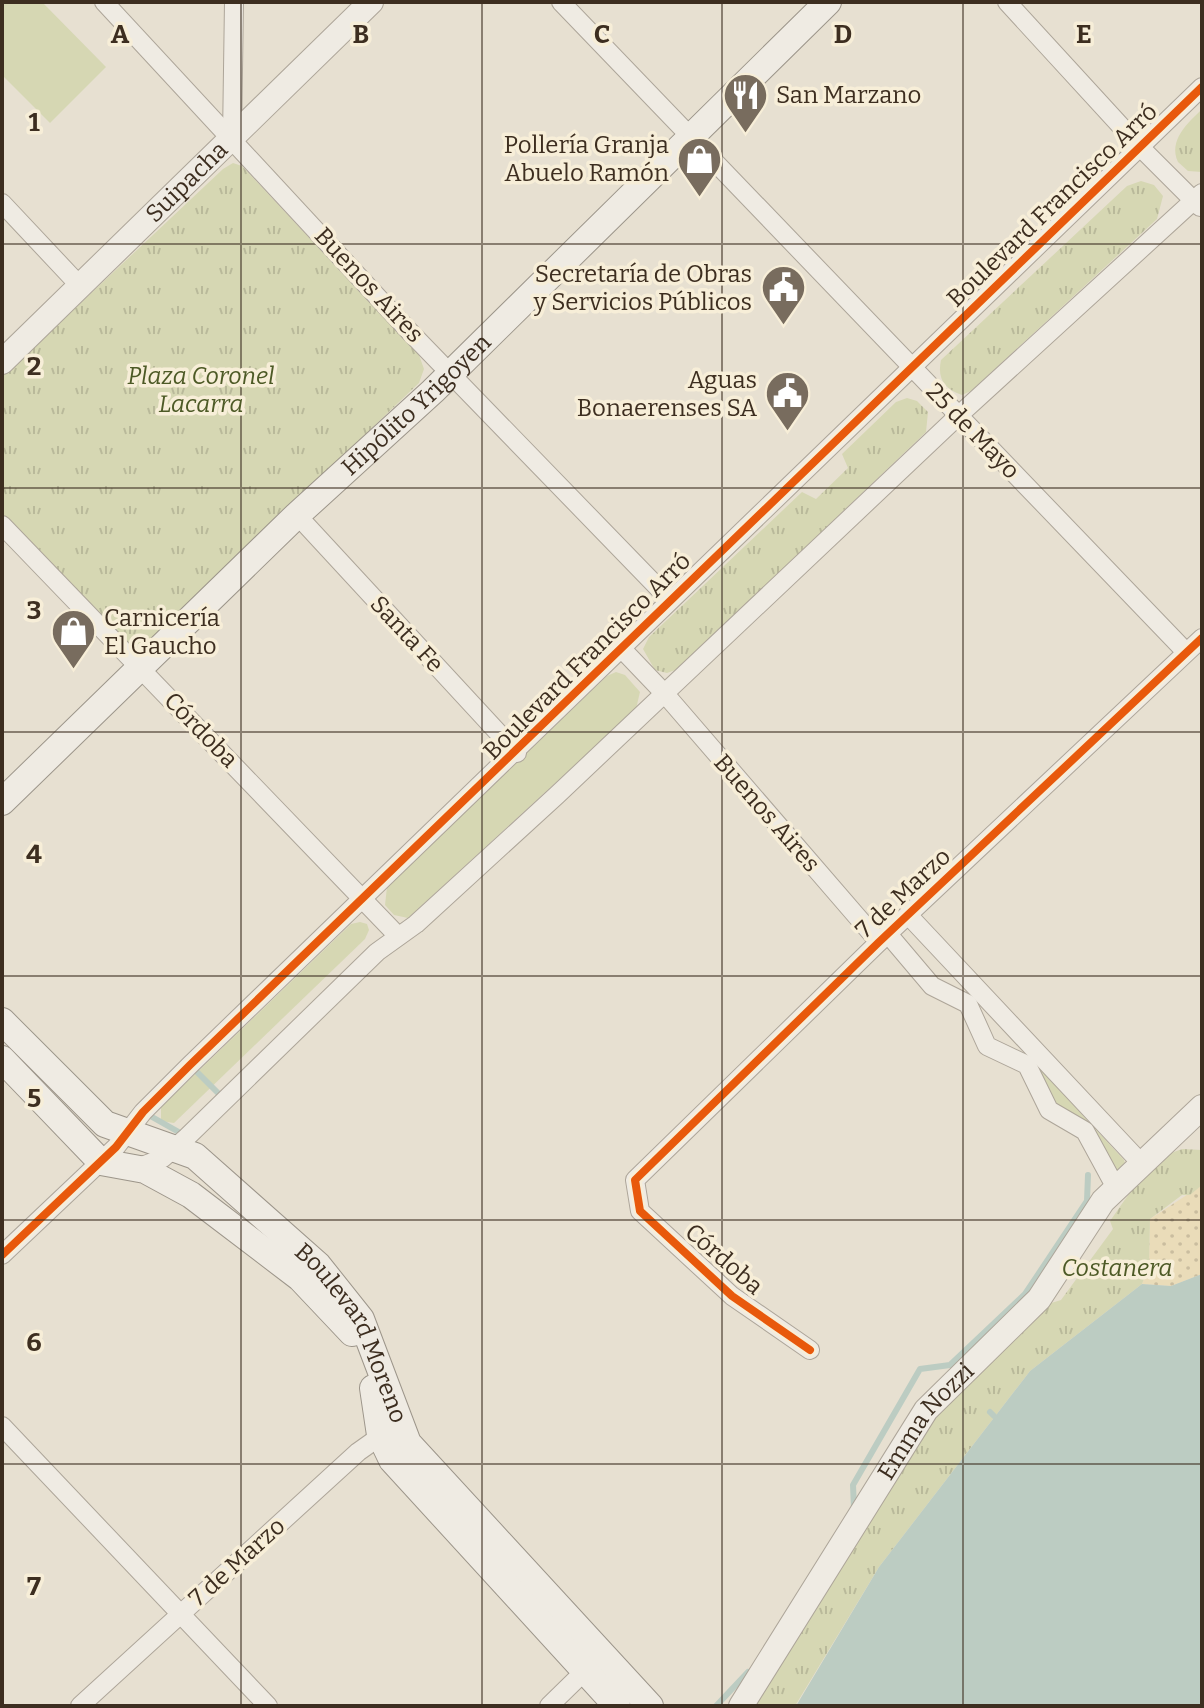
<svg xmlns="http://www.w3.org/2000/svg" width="1204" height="1708" font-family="Bitter,serif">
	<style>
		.green { fill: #d6d7b3 }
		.sand { fill: url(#sand-dots) }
		.park { fill: url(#park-tufts) }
		.water { fill: #bcccc2 }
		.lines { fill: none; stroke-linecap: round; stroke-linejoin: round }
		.stream { stroke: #bcccc2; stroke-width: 6 }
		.minor-casing { stroke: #ada599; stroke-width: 20 }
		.tertiary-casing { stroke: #ada599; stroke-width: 26 }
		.secondary-casing { stroke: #9c958a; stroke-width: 28 }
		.minor { stroke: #efebe3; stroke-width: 18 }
		.tertiary { stroke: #efebe3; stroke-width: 24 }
		.secondary { stroke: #efebe3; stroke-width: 26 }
		.cycleway-casing { stroke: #f7eed8; stroke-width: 13 }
		.cycleway { stroke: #e8590c; stroke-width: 8 }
		.grid { fill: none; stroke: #3d2e20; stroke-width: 2; stroke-opacity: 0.55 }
		.labels { text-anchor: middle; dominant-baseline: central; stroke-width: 7; stroke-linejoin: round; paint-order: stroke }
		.poi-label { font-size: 24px; fill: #3d2e20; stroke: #f7eed8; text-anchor: end }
		.street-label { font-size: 24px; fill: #3d2e20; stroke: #f7eed8 }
		.park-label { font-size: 24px; font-style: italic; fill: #4d5a26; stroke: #f7eed8 }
		.grid-label { font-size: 26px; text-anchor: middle; font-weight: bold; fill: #3d2e20; stroke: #f7eed8; stroke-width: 7; stroke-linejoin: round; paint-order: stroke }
	</style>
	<defs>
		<pattern id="sand-dots" width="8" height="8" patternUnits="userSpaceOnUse" patternTransform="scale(2)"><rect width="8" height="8" fill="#eadcb9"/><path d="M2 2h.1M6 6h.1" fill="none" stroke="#cabd9f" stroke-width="1.8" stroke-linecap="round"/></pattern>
		<pattern id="park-tufts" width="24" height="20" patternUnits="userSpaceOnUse" patternTransform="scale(2)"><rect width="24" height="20" fill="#d6d7b3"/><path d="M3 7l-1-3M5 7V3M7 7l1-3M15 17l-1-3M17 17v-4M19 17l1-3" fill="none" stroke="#b9b99a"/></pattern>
	</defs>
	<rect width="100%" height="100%" fill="#e7e0d1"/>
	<g class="green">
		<path d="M2 2H42L106 67 50 123 2 75Z"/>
		<path d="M616 672 625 675 640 692 636 709 408 918 394 915 385 905 387 887 607 676Z"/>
		<path d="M360 922 367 924 369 930 365 939 174 1123 161 1121V1107L351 924Z"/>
		<path d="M1037 1066 1124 1160 1126 1166 1116 1173 1082 1118 1053 1104Z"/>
	</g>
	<path class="sand" d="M1202 1185V1274L1171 1286 1142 1284 1149 1265 1150 1219Z"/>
	<g class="park">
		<path d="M1202 109V172L1188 171 1178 162C1168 140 1188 123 1202 109Z"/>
		<path d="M233 163 242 166 419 355 424 369 419 383 150 640 136 645 121 639 2 516V377L223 169Z"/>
		<path d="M1141 181 1154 185 1163 196 1157 219 971 391 962 395C944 389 937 378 941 360L1127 186Z"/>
		<path d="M907 398 917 401 928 412 926 432 678 669 667 673 655 670 643 649 649 637 802 492 816 499 848 468 842 454 896 402Z"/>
		<path d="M1183 1149 1202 1150V1185L1190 1195H1182L1150 1219 1149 1265 1142 1284 1030 1371 879 1567 795 1706H751L935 1413 1048 1304 1061 1300 1113 1229 1110 1221C1129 1195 1151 1156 1183 1149Z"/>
	</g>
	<path class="water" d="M1202 1274V1706H796L879 1567 1030 1371 1142 1284 1171 1286Z"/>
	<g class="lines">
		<g class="stream">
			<path d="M193 1068 224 1099"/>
			<path d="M145 1113 184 1135"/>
			<path d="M990 1412 994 1416"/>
			<path d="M854 1508 853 1485 920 1369 950 1365 1025 1294 1087 1201 1088 1175"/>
			<path d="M716 1706 748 1672"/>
		</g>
		<defs>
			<g id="minor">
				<path d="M104 2 410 332 670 600"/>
				<path d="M561 2 1186 652"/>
				<path d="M1007 2 1140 147 1200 207"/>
				<path d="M232 137 234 2"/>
				<path d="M2 203 80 286"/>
				<path d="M297 515 517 753"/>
				<path d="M2 525 398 936"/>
				<path d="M622 649 665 694 879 942"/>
				<path d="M909 916 1141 1163"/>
				<path d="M888 934 932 986 968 1004 987 1046 1027 1065 1049 1110 1085 1131 1116 1188"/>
				<path d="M137 1168 163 1158 187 1137 377 952 416 924 557 795 958 416 1202 193"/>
				<path d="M2 1255 116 1147 143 1112 190 1065 1202 87"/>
				<path d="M810 1350 732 1296 640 1211 635 1180 879 942 1202 638"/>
				<path d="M2 1426 268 1706"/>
				<path d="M80 1706 358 1452 389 1430"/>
				<path d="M549 1706 593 1663"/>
			</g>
			<g id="tertiary">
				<path id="s1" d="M2 362 371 2"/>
				<path id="s2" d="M741 1706 926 1410 1039 1299 1103 1201 1202 1107"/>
			</g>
			<g id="secondary">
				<path id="s3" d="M2 802 297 515 433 391 828 2"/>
				<path id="s4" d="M2 1021 105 1124 195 1156 318 1265 361 1319 408 1443 650 1706"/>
				<path d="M2 1059 101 1162 145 1170 191 1195 300 1278 352 1333"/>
				<path d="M373 1388 380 1435 392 1460 617 1706"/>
			</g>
		</defs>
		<use href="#minor" class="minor-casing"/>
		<use href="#tertiary" class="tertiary-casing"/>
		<use href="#secondary" class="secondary-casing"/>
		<use href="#minor" class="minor"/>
		<use href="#tertiary" class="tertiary"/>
		<use href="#secondary" class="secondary"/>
		<defs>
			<g id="cycleway">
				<path d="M2 1255 116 1147 143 1112 190 1065 1202 87"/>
				<path d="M810 1350 732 1296 640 1211 635 1180 879 942 1202 638"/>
			</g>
		</defs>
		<use href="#cycleway" class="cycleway-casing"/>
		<use href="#cycleway" class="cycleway"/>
	</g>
	<path class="grid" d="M241 2V1706M482 2V1706M722 2V1706M963 2V1706M2 244H1202M2 488H1202M2 732H1202M2 976H1202M2 1220H1202M2 1464H1202"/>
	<defs>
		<symbol id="restaurant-pin" viewBox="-11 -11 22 30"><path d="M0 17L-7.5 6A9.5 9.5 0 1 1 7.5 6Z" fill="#786c5e" stroke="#f7eed8"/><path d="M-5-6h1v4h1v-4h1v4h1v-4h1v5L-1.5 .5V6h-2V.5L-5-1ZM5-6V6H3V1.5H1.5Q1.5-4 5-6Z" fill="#fff"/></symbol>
		<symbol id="shop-pin" viewBox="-11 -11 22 30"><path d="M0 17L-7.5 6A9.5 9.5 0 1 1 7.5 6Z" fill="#786c5e" stroke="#f7eed8"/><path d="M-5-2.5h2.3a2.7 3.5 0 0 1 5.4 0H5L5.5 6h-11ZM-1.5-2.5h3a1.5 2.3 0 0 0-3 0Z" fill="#fff"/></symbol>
		<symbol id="civic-pin" viewBox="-11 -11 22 30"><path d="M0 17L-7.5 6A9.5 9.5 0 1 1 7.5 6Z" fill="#786c5e" stroke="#f7eed8"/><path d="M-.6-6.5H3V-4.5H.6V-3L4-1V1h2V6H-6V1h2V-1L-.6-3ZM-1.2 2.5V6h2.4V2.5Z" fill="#fff"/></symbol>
	</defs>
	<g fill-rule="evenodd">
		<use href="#restaurant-pin" x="720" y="70" width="51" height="69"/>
		<use href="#shop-pin" x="674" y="134" width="51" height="69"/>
		<use href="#civic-pin" x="758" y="262" width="51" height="69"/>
		<use href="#civic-pin" x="762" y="368" width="51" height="69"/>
		<use href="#shop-pin" x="48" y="606" width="51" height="69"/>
	</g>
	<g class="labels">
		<g class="poi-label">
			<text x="776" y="95" text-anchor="start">San Marzano</text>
			<text x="669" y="145">Pollería Granja<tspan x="669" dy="28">Abuelo Ramón</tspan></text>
			<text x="752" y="274">Secretaría de Obras<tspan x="752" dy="28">y Servicios Públicos</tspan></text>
			<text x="757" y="380">Aguas<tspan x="757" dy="28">Bonaerenses SA</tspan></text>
			<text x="104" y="618" text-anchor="start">Carnicería<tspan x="104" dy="28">El Gaucho</tspan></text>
		</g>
		<g class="street-label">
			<text stroke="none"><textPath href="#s1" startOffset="258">Suipacha</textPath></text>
			<text transform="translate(1052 205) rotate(-44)">Boulevard Francisco Arró</text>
			<text transform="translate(369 285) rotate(47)">Buenos Aires</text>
			<text stroke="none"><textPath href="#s3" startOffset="574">Hipólito Yrigoyen</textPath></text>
			<text transform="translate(973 431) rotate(46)">25 de Mayo</text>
			<text transform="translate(407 634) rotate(47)">Santa Fe</text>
			<text transform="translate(587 656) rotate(-45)">Boulevard Francisco Arró</text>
			<text transform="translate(201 730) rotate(46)">Córdoba</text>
			<text transform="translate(767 813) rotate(49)">Buenos Aires</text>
			<text transform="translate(903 893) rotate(-43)">7 de Marzo</text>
			<text transform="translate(724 1259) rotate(41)">Córdoba</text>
			<text stroke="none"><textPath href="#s4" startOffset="482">Boulevard Moreno</textPath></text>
			<text stroke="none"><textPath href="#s2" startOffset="340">Emma Nozzi</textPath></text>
			<text transform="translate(237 1562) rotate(-42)">7 de Marzo</text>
		</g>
		<g class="park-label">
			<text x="201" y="376">Plaza Coronel<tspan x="201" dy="28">Lacarra</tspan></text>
			<text x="1117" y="1268">Costanera</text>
		</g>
	</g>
	<g class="grid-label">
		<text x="120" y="43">A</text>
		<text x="361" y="43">B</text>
		<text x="602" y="43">C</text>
		<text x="843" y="43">D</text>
		<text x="1084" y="43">E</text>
		<text x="34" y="131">1</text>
		<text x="34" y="375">2</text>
		<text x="34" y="619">3</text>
		<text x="34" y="863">4</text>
		<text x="34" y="1107">5</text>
		<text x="34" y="1351">6</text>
		<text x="34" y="1595">7</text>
	</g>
	<rect width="1204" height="1708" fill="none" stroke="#3d2e20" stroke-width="8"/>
</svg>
